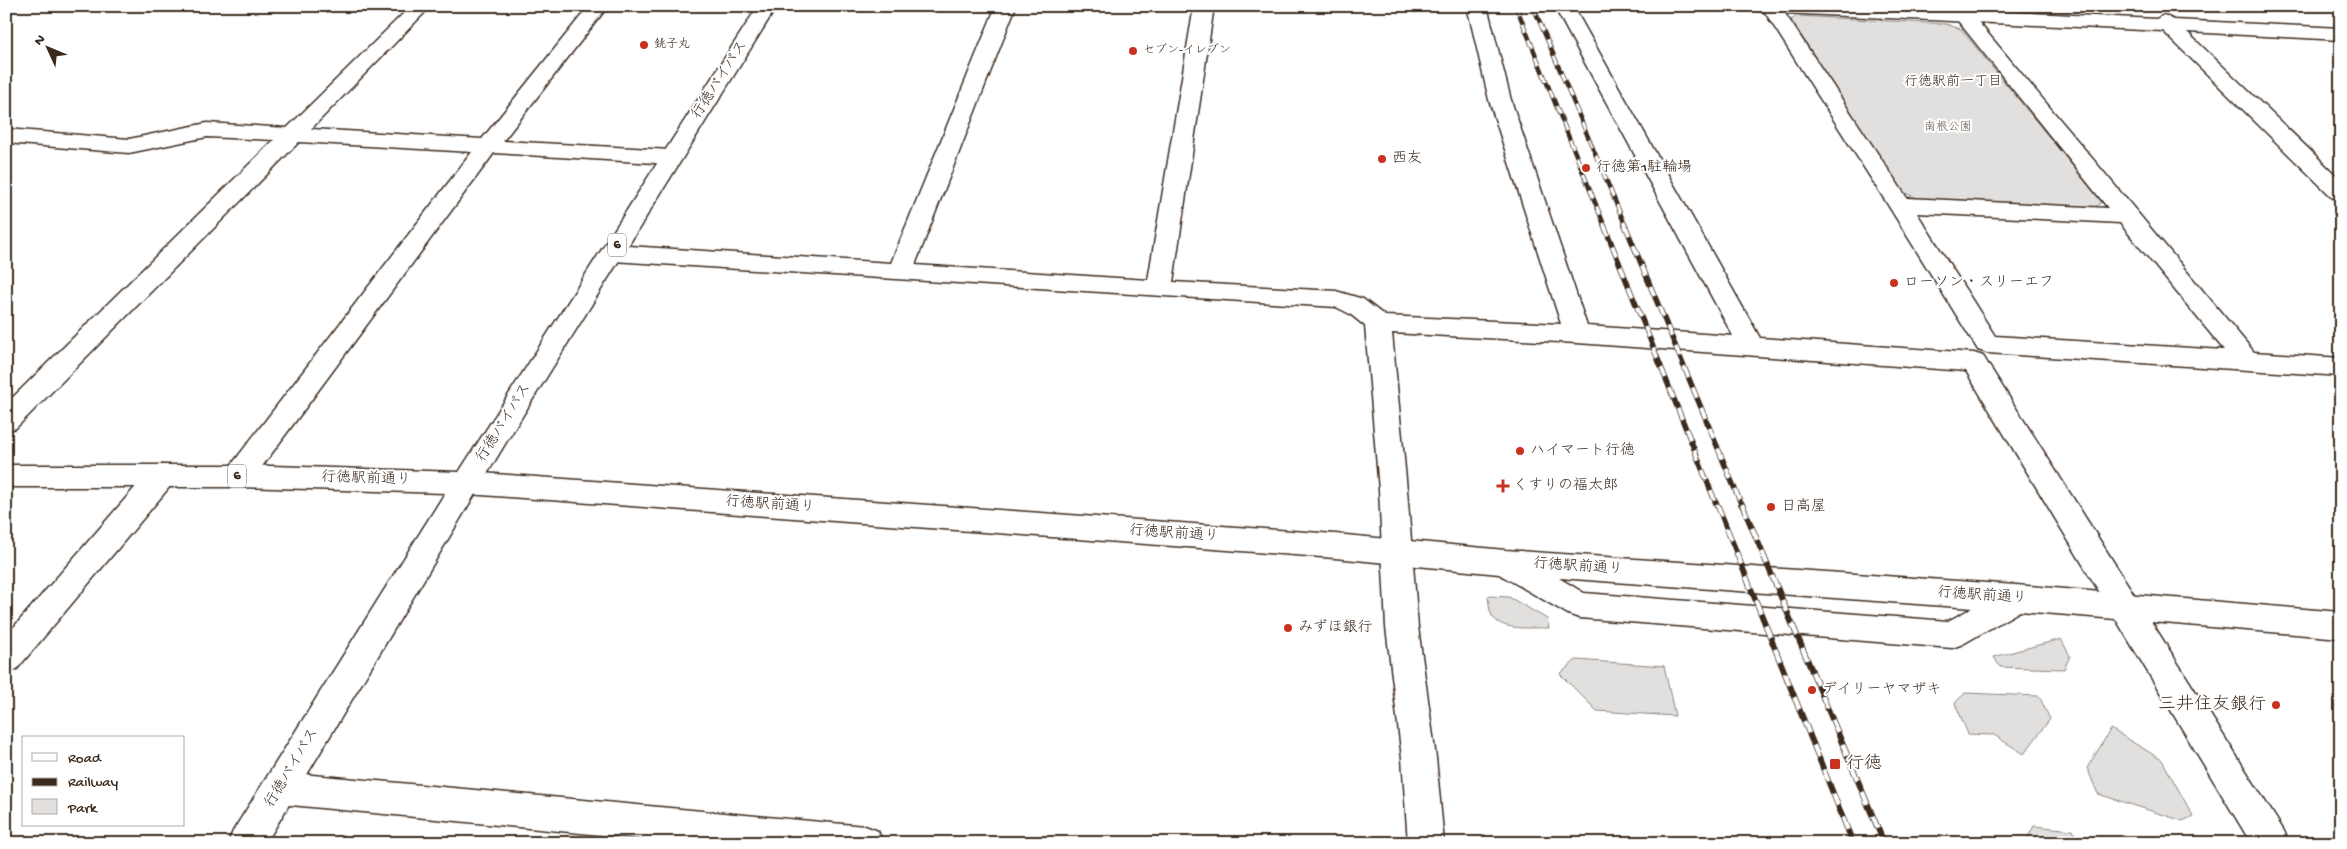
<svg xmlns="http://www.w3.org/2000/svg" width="2347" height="849" font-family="'Gochi Hand','Klee One',sans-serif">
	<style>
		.green { fill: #e2e0de; stroke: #8e857e }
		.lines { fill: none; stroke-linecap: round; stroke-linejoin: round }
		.minor-casing { stroke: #3b2a1e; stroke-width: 3 }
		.tertiary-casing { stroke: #3b2a1e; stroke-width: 3 }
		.primary-casing { stroke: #3b2a1e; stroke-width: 3 }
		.minor { fill: #fff; fill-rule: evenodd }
		.tertiary { fill: #fff; fill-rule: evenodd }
		.primary { fill: #fff; fill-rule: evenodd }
		.rail-far2-casing { stroke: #3b2a1e; stroke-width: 4.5 }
		.rail-far1-casing { stroke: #3b2a1e; stroke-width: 5.5 }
		.rail-casing { stroke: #3b2a1e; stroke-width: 6 }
		.rail-far2 { stroke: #fff; stroke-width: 3; stroke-dasharray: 9; stroke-linecap: butt }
		.rail-far1 { stroke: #fff; stroke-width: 4; stroke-dasharray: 11; stroke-linecap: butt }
		.rail { stroke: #fff; stroke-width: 4.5; stroke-dasharray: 13; stroke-linecap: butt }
		.poi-dot { fill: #c8321e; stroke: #fff; stroke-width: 2 }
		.labels { text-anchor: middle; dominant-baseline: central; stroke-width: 4; stroke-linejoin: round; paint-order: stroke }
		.far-poi-label { font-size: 12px; fill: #3b2a1e; stroke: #fff; text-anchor: start }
		.far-park-label { font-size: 12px; fill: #65584e; stroke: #fff }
		.far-neighbourhood-label { font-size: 14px; fill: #3b2a1e; stroke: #fff }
		.shield { fill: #fff; stroke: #766a62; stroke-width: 1 }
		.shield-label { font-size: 14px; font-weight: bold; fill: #3b2a1e }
		.street-label { font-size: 15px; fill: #3b2a1e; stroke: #fff }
		.poi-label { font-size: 15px; fill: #3b2a1e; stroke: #fff; text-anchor: start }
		.near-poi-label { font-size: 18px; fill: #3b2a1e; stroke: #fff; text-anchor: end }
	</style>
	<rect width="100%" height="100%" fill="#fff"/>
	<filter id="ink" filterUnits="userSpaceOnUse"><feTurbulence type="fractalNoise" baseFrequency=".02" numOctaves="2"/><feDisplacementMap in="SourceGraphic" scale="10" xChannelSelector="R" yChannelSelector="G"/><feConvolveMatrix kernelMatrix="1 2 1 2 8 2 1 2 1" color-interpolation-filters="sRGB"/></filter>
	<g filter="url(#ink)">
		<g class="green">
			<path d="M1797 16 1946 24 1961 29 2102 202 2093 209 1919 199 1903 192 1791 20Z"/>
			<path d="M1488 596 1509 597 1547 619 1549 628C1532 627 1502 632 1492 616 1489 611 1489 602 1488 596Z"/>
			<path d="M2061 639 2070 656 2064 669 2000 667 1994 657Z"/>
			<path d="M1576 660 1664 666 1675 716 1597 711 1560 674Z"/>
			<path d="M1965 693 2039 696 2050 719 2024 754 1994 735 1968 734 1955 703Z"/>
			<path d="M2111 729 2162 760 2193 816 2183 821 2098 794 2087 768Z"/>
			<path d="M2034 826 2073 830 2078 843H2029L2027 838Z"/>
		</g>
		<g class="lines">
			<defs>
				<g id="minor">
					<path d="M411 6H431L311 129 482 139 589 6H608L503 141 671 150 679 152 682 157 679 162 671 164 494 153 249 484 239 487 229 484 225 476 229 468 472 152 299 142 16 428 6 431V404L274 140 207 137 129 153 6 143V129L129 139 207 123 287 128Z"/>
					<path d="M996 6H1016L915 265 1148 280 1194 6H1214L1173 282 1336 291 1363 299 1385 316 1561 324 1489 100 1467 6H1487L1511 100 1587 326 1733 336 1554 6H1573L1760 338 1974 353 1983 356 2284 831 2289 843H2251L1966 371 1577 343 1392 333 1407 490 1418 627 1436 758 1444 843H1408L1402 758 1386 627 1379 490 1365 326 1350 314 1336 307 613 261 604 258 601 253 604 248 613 245 891 263Z"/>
					<path d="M1761 6H1780L1907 198 2108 208 1946 6H1965L2254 352 2341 358V376L1987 353 1978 350 1888 205ZM1917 213 2120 223 2224 350 1995 336Z"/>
					<path d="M162 465 172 468 176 476 172 484 17 669 6 673V636L152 468Z"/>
					<path d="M280 772 865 826 878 831 883 843H685L280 804 268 799 263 788 268 777Z"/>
				</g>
				<g id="tertiary">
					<path d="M1755 6H1889L2156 19 2164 15 2174 20 2341 28V40L2187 32 2341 180V200L2333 198 2163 31 1764 12 1757 10Z"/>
					<path d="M467 472 1335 534 1505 550 2016 585 2341 612V638L2020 611 1963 644 1952 648 1579 618 1568 614 1499 574 1335 558 467 494 457 491 453 483 457 475ZM1559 578 1972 608 1948 621 1584 593Z"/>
				</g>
				<path id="primary" d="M758 6H777L505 444 266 843H228L233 831 445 493 239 487H6V465H239L459 472Z"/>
			</defs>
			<use href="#minor" class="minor-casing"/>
			<use href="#tertiary" class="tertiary-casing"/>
			<use href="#primary" class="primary-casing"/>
			<use href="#minor" class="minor"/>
			<use href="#tertiary" class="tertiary"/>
			<use href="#primary" class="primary"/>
			<defs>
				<g id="rail-far2">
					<path d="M1516 6 1605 227"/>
					<path d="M1533 6 1626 227"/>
				</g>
				<g id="rail-far1">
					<path d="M1604 225 1717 506"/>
					<path d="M1625 225 1742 506"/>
				</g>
				<g id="rail">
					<path d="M1717 504 1853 843"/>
					<path d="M1742 504 1884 843"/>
				</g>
			</defs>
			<use href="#rail-far2" class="rail-far2-casing"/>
			<use href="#rail-far1" class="rail-far1-casing"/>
			<use href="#rail" class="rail-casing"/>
			<use href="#rail-far2" class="rail-far2"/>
			<use href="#rail-far1" class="rail-far1"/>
			<use href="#rail" class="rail"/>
		</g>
	</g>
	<g class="poi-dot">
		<circle cx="644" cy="45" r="5"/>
		<circle cx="1133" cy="51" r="5"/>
		<circle cx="1382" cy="159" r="5"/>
		<circle cx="1586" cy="168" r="5"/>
		<circle cx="1894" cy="283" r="5"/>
		<circle cx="1520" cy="451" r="5"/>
		<path d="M1500.5 478.5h5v5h5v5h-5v5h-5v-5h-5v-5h5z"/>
		<circle cx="1771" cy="507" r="5"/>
		<circle cx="1288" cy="628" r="5"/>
		<circle cx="1812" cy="690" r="5"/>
		<circle cx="2276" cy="705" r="5"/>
		<rect x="1829" y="758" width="12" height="12" rx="2.5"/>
	</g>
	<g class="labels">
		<g class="far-poi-label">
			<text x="654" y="45">銚子丸</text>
			<text x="1143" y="51">セブン-イレブン</text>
		</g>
		<g class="far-park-label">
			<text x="1948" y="128">南根公園</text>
		</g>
		<g class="far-neighbourhood-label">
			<text x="1953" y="82">行徳駅前一丁目</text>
		</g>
		<g class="shield">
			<rect x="608" y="233.5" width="18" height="23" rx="4"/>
			<rect x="228" y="464.5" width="18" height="23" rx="4"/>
		</g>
		<g class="shield-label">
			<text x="617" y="245">6</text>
			<text x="237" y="476">6</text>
		</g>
		<g class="street-label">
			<text transform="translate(720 80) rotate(-57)">行徳バイパス</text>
			<text transform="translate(504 423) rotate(-58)">行徳バイパス</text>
			<text transform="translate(366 479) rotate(2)">行徳駅前通り</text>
			<text transform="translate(770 505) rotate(4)">行徳駅前通り</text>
			<text transform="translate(1174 534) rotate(4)">行徳駅前通り</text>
			<text transform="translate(1578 567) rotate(4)">行徳駅前通り</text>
			<text transform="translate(1982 596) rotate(4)">行徳駅前通り</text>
			<text transform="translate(292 768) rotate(-59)">行徳バイパス</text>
		</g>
		<g class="poi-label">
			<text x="1392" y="159">西友</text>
			<text x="1596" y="168">行徳第1駐輪場</text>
			<text x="1904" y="283">ローソン・スリーエフ</text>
			<text x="1530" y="451">ハイマート行徳</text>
			<text x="1513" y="486">くすりの福太郎</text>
			<text x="1781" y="507">日高屋</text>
			<text x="1298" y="628">みずほ銀行</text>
			<text x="1822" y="690">デイリーヤマザキ</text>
		</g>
		<g class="near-poi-label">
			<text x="2266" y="705">三井住友銀行</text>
			<text x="1846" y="764" text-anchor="start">行徳</text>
		</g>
	</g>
	<rect width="2347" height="849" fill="none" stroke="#fff" stroke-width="25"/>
	<rect x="12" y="12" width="2322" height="824" fill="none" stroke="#3b2a1e" stroke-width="2" filter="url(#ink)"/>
	<rect x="22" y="736" width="162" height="90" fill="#ffffff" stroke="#b1aaa5"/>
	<rect x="32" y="753" width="25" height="8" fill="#ffffff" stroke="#b1aaa5"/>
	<text x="68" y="762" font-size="15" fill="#3b2a1e">Road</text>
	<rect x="32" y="778" width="25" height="8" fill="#3b2a1e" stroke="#b1aaa5"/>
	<text x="68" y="786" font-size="15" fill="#3b2a1e">Railway</text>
	<rect x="32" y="799" width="25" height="15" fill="#e2e0de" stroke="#b1aaa5"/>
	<text x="68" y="812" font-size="15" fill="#3b2a1e">Park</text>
	<g transform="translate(48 48) rotate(314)" stroke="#ffffff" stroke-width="4" paint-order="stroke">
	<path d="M0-4L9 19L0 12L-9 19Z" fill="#3b2a1e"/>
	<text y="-8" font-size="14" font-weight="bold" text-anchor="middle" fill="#3b2a1e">N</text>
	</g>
</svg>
